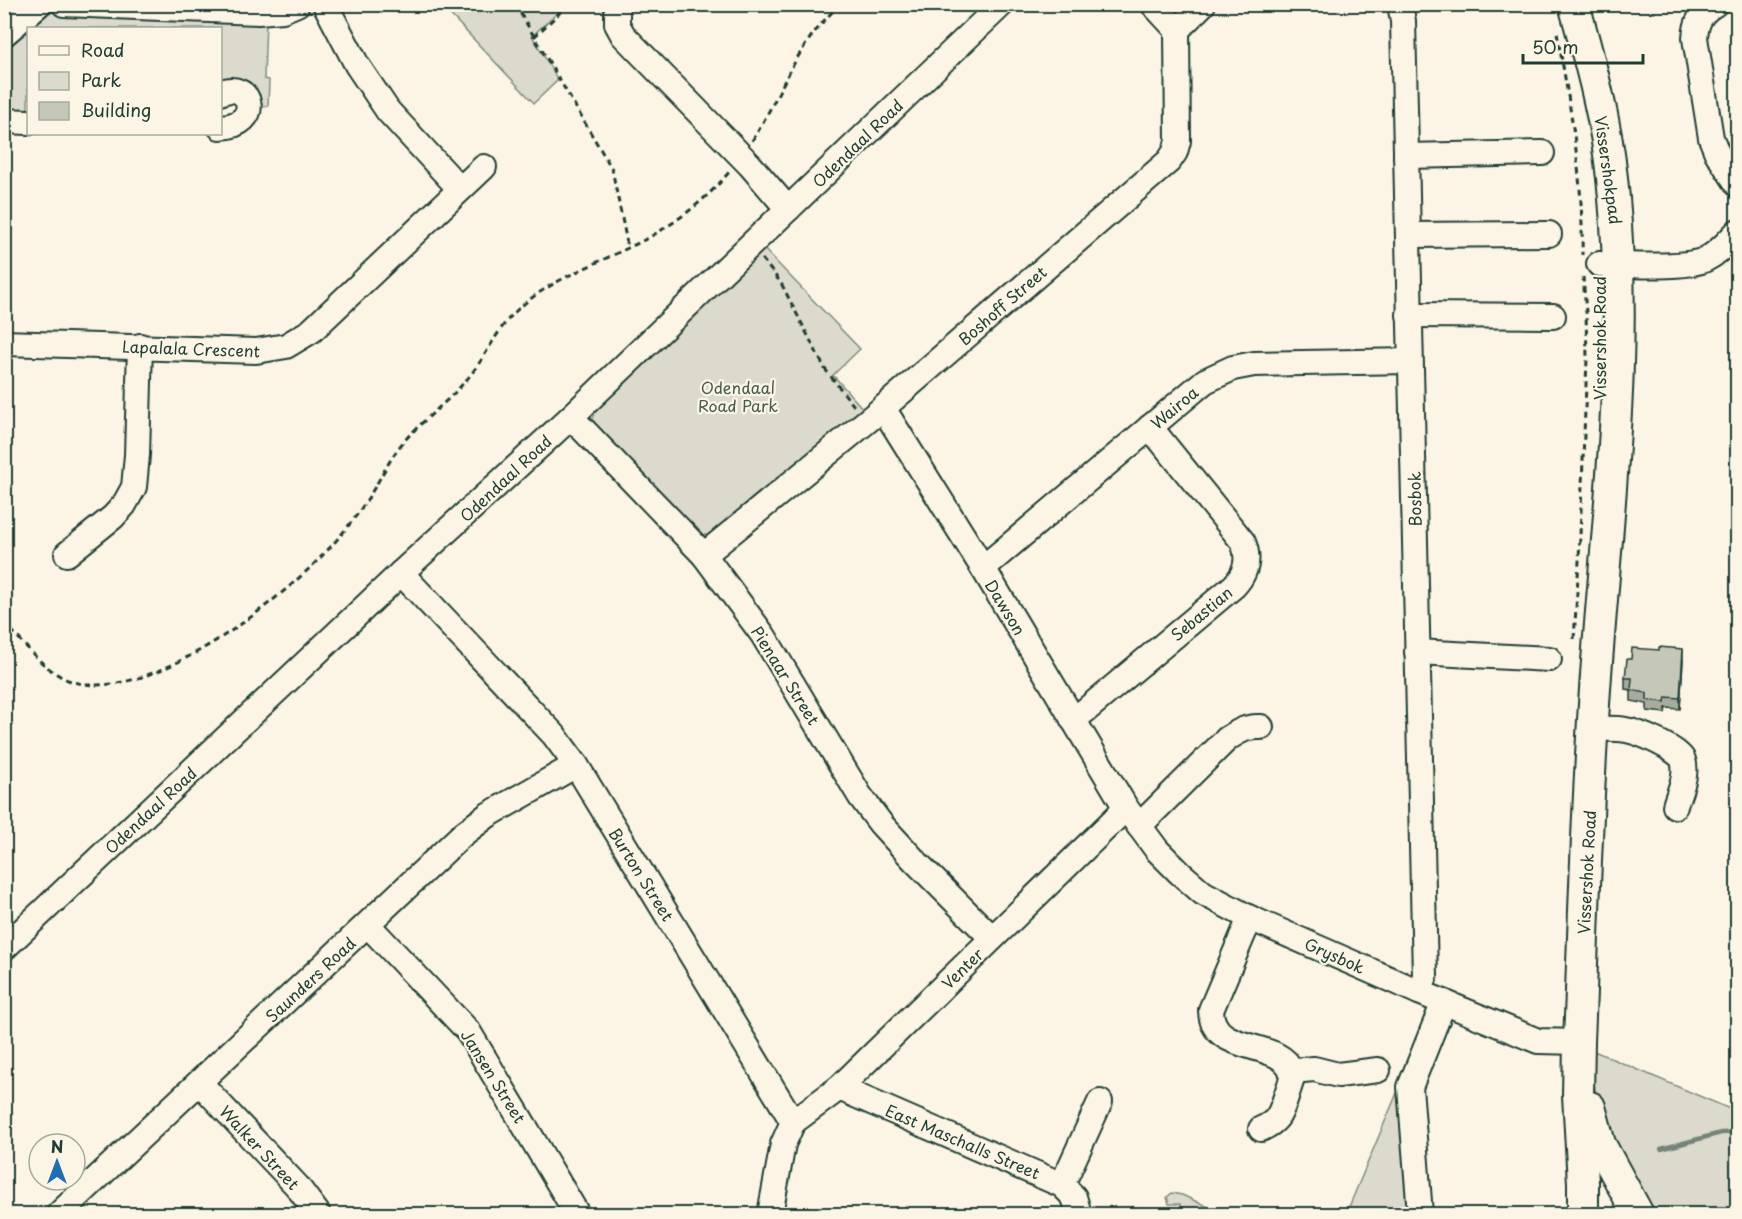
<svg xmlns="http://www.w3.org/2000/svg" width="1742" height="1219" font-family="'Playpen Sans',sans-serif">
	<style>
		.green { fill: #dcdacc; stroke: #7e8c80; stroke-width: 1.5 }
		.lines { fill: none; stroke-linecap: round; stroke-linejoin: round }
		.stream { stroke: #758479; stroke-width: 4.5 }
		.minor-casing { stroke: #1f3d34; stroke-width: 28 }
		.major-casing { stroke: #1f3d34; stroke-width: 34 }
		.path { stroke: #1f3d34; stroke-width: 3; stroke-dasharray: 6 4.5; stroke-linecap: butt }
		.minor { stroke: #fcf5e5; stroke-width: 24 }
		.major { stroke: #fcf5e5; stroke-width: 30 }
		.wall { fill: #a9ab9f; stroke: #1f3d34; stroke-width: 1.5 }
		.shaded-wall { fill: #8a8b82; stroke: #1f3d34; stroke-width: 1.5 }
		.building { fill: #c5c7b9; stroke: #1f3d34; stroke-width: 1.5 }
		.labels { text-anchor: middle; dominant-baseline: central; stroke-width: 4.5; stroke-linejoin: round; paint-order: stroke }
		.street-label { font-size: 16px; fill: #1f3d34; stroke: #fcf5e5 }
		.park-label { font-size: 16px; fill: #455c52; stroke: #fcf5e5 }
	</style>
	<rect width="100%" height="100%" fill="#fcf5e5"/>
	<filter id="ink" filterUnits="userSpaceOnUse"><feTurbulence type="fractalNoise" baseFrequency=".0167" numOctaves="2"/><feDisplacementMap in="SourceGraphic" scale="12" xChannelSelector="R" yChannelSelector="G"/><feConvolveMatrix kernelMatrix="1 2 1 2 8 2 1 2 1" color-interpolation-filters="sRGB"/></filter>
	<g filter="url(#ink)">
		<g class="green">
			<path d="M444 5H566L532 36 558 80 534 103 446 10Z"/>
			<path d="M50 11 67 14 266 20 264 79 269 80 268 106 257 109 221 85 220 28H28V114L5 113V46L38 15Z"/>
			<path d="M763 248 860 349 833 375 863 409 713 535H701L595 426 593 419 596 406Z"/>
			<path d="M1594 1051 1737 1112V1214H1659L1640 1192 1601 1119 1593 1079Z"/>
			<path d="M1400 1086 1414 1214H1346Z"/>
			<path d="M1172 1193 1182 1195 1224 1214C1210 1215 1186 1219 1180 1204H1169L1167 1197Z"/>
		</g>
		<g class="lines">
			<path class="stream" d="M1661 1149 1721 1133 1738 1132"/>
			<defs>
				<g id="minor">
					<path d="M64 4 258 12 283 10 297 4"/>
					<path d="M325 4 357 65 388 111 460 189"/>
					<path d="M617 4V24L623 35 750 165 788 209"/>
					<path d="M1400 4 1403 21 1425 976 1419 992"/>
					<path d="M1715 4C1701 12 1696 22 1695 38L1711 138 1717 153 1738 185"/>
					<path d="M1177 30 1203 4"/>
					<path d="M4 34 39 4"/>
					<path d="M220 93C252 78 264 126 220 127"/>
					<path d="M4 121 28 122"/>
					<path d="M1406 156 1542 153"/>
					<path d="M1408 235 1549 234"/>
					<path d="M1599 264C1622 265 1688 269 1706 259 1719 253 1728 241 1738 231"/>
					<path d="M1409 315 1553 316"/>
					<path d="M4 343 256 351 286 346 311 331 484 167"/>
					<path d="M883 408 983 568 1126 808 1157 850 1180 873 1203 893 1250 918 1419 992 1538 1041 1579 1042"/>
					<path d="M571 417 704 555 763 635 860 796 881 824 914 860 992 938"/>
					<path d="M67 554 113 517 124 505 134 487 137 455 140 346"/>
					<path d="M704 555 883 408 1169 161 1175 152 1178 141 1177 30 1153 4"/>
					<path d="M983 568 1205 381 1233 368 1254 364 1410 361"/>
					<path d="M401 573 554 735 576 765 793 1122 783 1144 770 1214"/>
					<path d="M1417 652 1549 659"/>
					<path d="M1073 720 1086 710 1234 586C1246 573 1250 559 1243 542L1150 427"/>
					<path d="M1593 729C1604 729 1615 728 1626 730 1639 732 1678 749 1683 760 1688 775 1679 792 1675 806"/>
					<path d="M1139 826 1227 739C1239 731 1247 726 1261 727"/>
					<path d="M1250 918 1211 1010C1211 1055 1279 1039 1291 1070 1294 1078 1288 1089 1286 1097 1280 1114 1279 1121 1261 1129"/>
					<path d="M368 925 468 1031 577 1214"/>
					<path d="M4 948 401 573 571 417 1002 4"/>
					<path d="M1292 1071 1314 1069 1338 1075 1378 1070"/>
					<path d="M200 1083 297 1186 318 1214"/>
					<path d="M839 1088 1062 1185 1074 1197 1079 1214"/>
					<path d="M793 1122 839 1088 1126 808"/>
					<path d="M1062 1185 1100 1102"/>
					<path d="M59 1214 463 834 488 815 576 765"/>
					<path d="M1420 1214 1410 1087 1444 1002"/>
				</g>
				<g id="major">
					<path d="M1574 4C1590 62 1606 119 1612 178 1630 344 1608 510 1596 675 1587 797 1584 920 1579 1042L1578 1095 1583 1183V1214"/>
					<path d="M1590 1107 1600 1144 1638 1214"/>
				</g>
			</defs>
			<use href="#minor" class="minor-casing"/>
			<use href="#major" class="major-casing"/>
			<g class="path">
				<path d="M515 4 612 169 628 248"/>
				<path d="M1557 33C1570 105 1584 181 1582 255"/>
				<path d="M534 37 569 4"/>
				<path d="M752 141C782 93 796 43 841 4"/>
				<path d="M762 259 781 283 825 369 854 406"/>
				<path d="M4 622C23 642 42 669 68 680 145 710 287 597 334 543 350 525 364 506 376 485 385 470 393 454 404 441 426 417 452 399 472 373 488 353 497 329 516 311 548 281 589 267 628 248 667 230 703 204 730 171"/>
				<path d="M1574 639 1579 561 1587 359 1586 312 1583 277"/>
			</g>
			<use href="#minor" class="minor"/>
			<use href="#major" class="major"/>
		</g>
		<path class="wall" d="M1631 659 1683 660 1680 709 1666 708 1665 713 1647 711V704L1631 701V690L1625 689V678Z"/>
		<path class="shaded-wall" d="M1683 649V660L1680 709V698Z"/>
		<g class="building">
			<path d="M1659 647 1683 649 1680 698 1666 697 1665 702 1647 700V693L1631 690 1632 678H1625L1627 659H1631L1632 648 1659 650Z"/>
			<path d="M1132 1207 1177 1212V1215H1131Z"/>
		</g>
	</g>
	<g class="labels">
		<g class="street-label">
			<text transform="translate(857 143) rotate(-44)">Odendaal Road</text>
			<text transform="translate(1609 170) rotate(82)">Vissershokpad</text>
			<text transform="translate(1002 305) rotate(-41)">Boshoff Street</text>
			<text transform="translate(1599 338) rotate(-90)">Vissershok Road</text>
			<text transform="translate(191 348) rotate(2)">Lapalala Crescent</text>
			<text transform="translate(1174 407) rotate(-40)">Wairoa</text>
			<text transform="translate(505 478) rotate(-43)">Odendaal Road</text>
			<text transform="translate(1414 499) rotate(-91)">Bosbok</text>
			<text transform="translate(1006 607) rotate(59)">Dawson</text>
			<text transform="translate(1201 613) rotate(-40)">Sebastian</text>
			<text transform="translate(786 675) rotate(58)">Pienaar Street</text>
			<text transform="translate(150 810) rotate(-43)">Odendaal Road</text>
			<text transform="translate(1586 872) rotate(-87)">Vissershok Road</text>
			<text transform="translate(642 874) rotate(58)">Burton Street</text>
			<text transform="translate(1335 955) rotate(24)">Grysbok</text>
			<text transform="translate(962 968) rotate(-44)">Venter</text>
			<text transform="translate(310 979) rotate(-43)">Saunders Road</text>
			<text transform="translate(494 1076) rotate(58)">Jansen Street</text>
			<text transform="translate(963 1141) rotate(23)">East Maschalls Street</text>
			<text transform="translate(260 1147) rotate(47)">Walker Street</text>
		</g>
		<g class="park-label">
			<text x="738" y="387">Odendaal<tspan x="738" dy="18">Road Park</tspan></text>
		</g>
	</g>
	<rect width="1742" height="1219" fill="none" stroke="#fcf5e5" stroke-width="24"/>
	<rect x="12" y="12" width="1718" height="1195" fill="none" stroke="#1f3d34" stroke-width="2" filter="url(#ink)"/>
	<rect x="27" y="27" width="195" height="108" fill="#fcf5e5" stroke="#a4ab9e" stroke-width="1.5"/>
	<rect x="39" y="46" width="30" height="9" fill="#fcf5e5" stroke="#a4ab9e" stroke-width="1.5"/>
	<text x="81" y="57" font-size="18" fill="#1f3d34">Road</text>
	<rect x="39" y="72" width="30" height="18" fill="#dcdacc" stroke="#a4ab9e" stroke-width="1.5"/>
	<text x="81" y="87" font-size="18" fill="#1f3d34">Park</text>
	<rect x="39" y="102" width="30" height="18" fill="#c5c7b9" stroke="#a4ab9e" stroke-width="1.5"/>
	<text x="81" y="117" font-size="18" fill="#1f3d34">Building</text>
	<g transform="translate(57 1162)"><circle r="28" fill="#fcf5e5" stroke="#a4ab9e" stroke-width="1.5"/>
	<path d="M0-4.5L10 22L0 15L-10 22Z" fill="#1f6fb2"/>
	<text y="-9" font-size="16" font-weight="bold" text-anchor="middle" fill="#1f3d34">N</text>
	</g>
	<path d="M1523 54v9h120v-9" fill="none" stroke="#1f3d34" stroke-width="3"/>
	<text x="1532" y="54" font-size="18" fill="#1f3d34" stroke="#fcf5e5" stroke-width="4.5" paint-order="stroke">50 m</text>
</svg>
